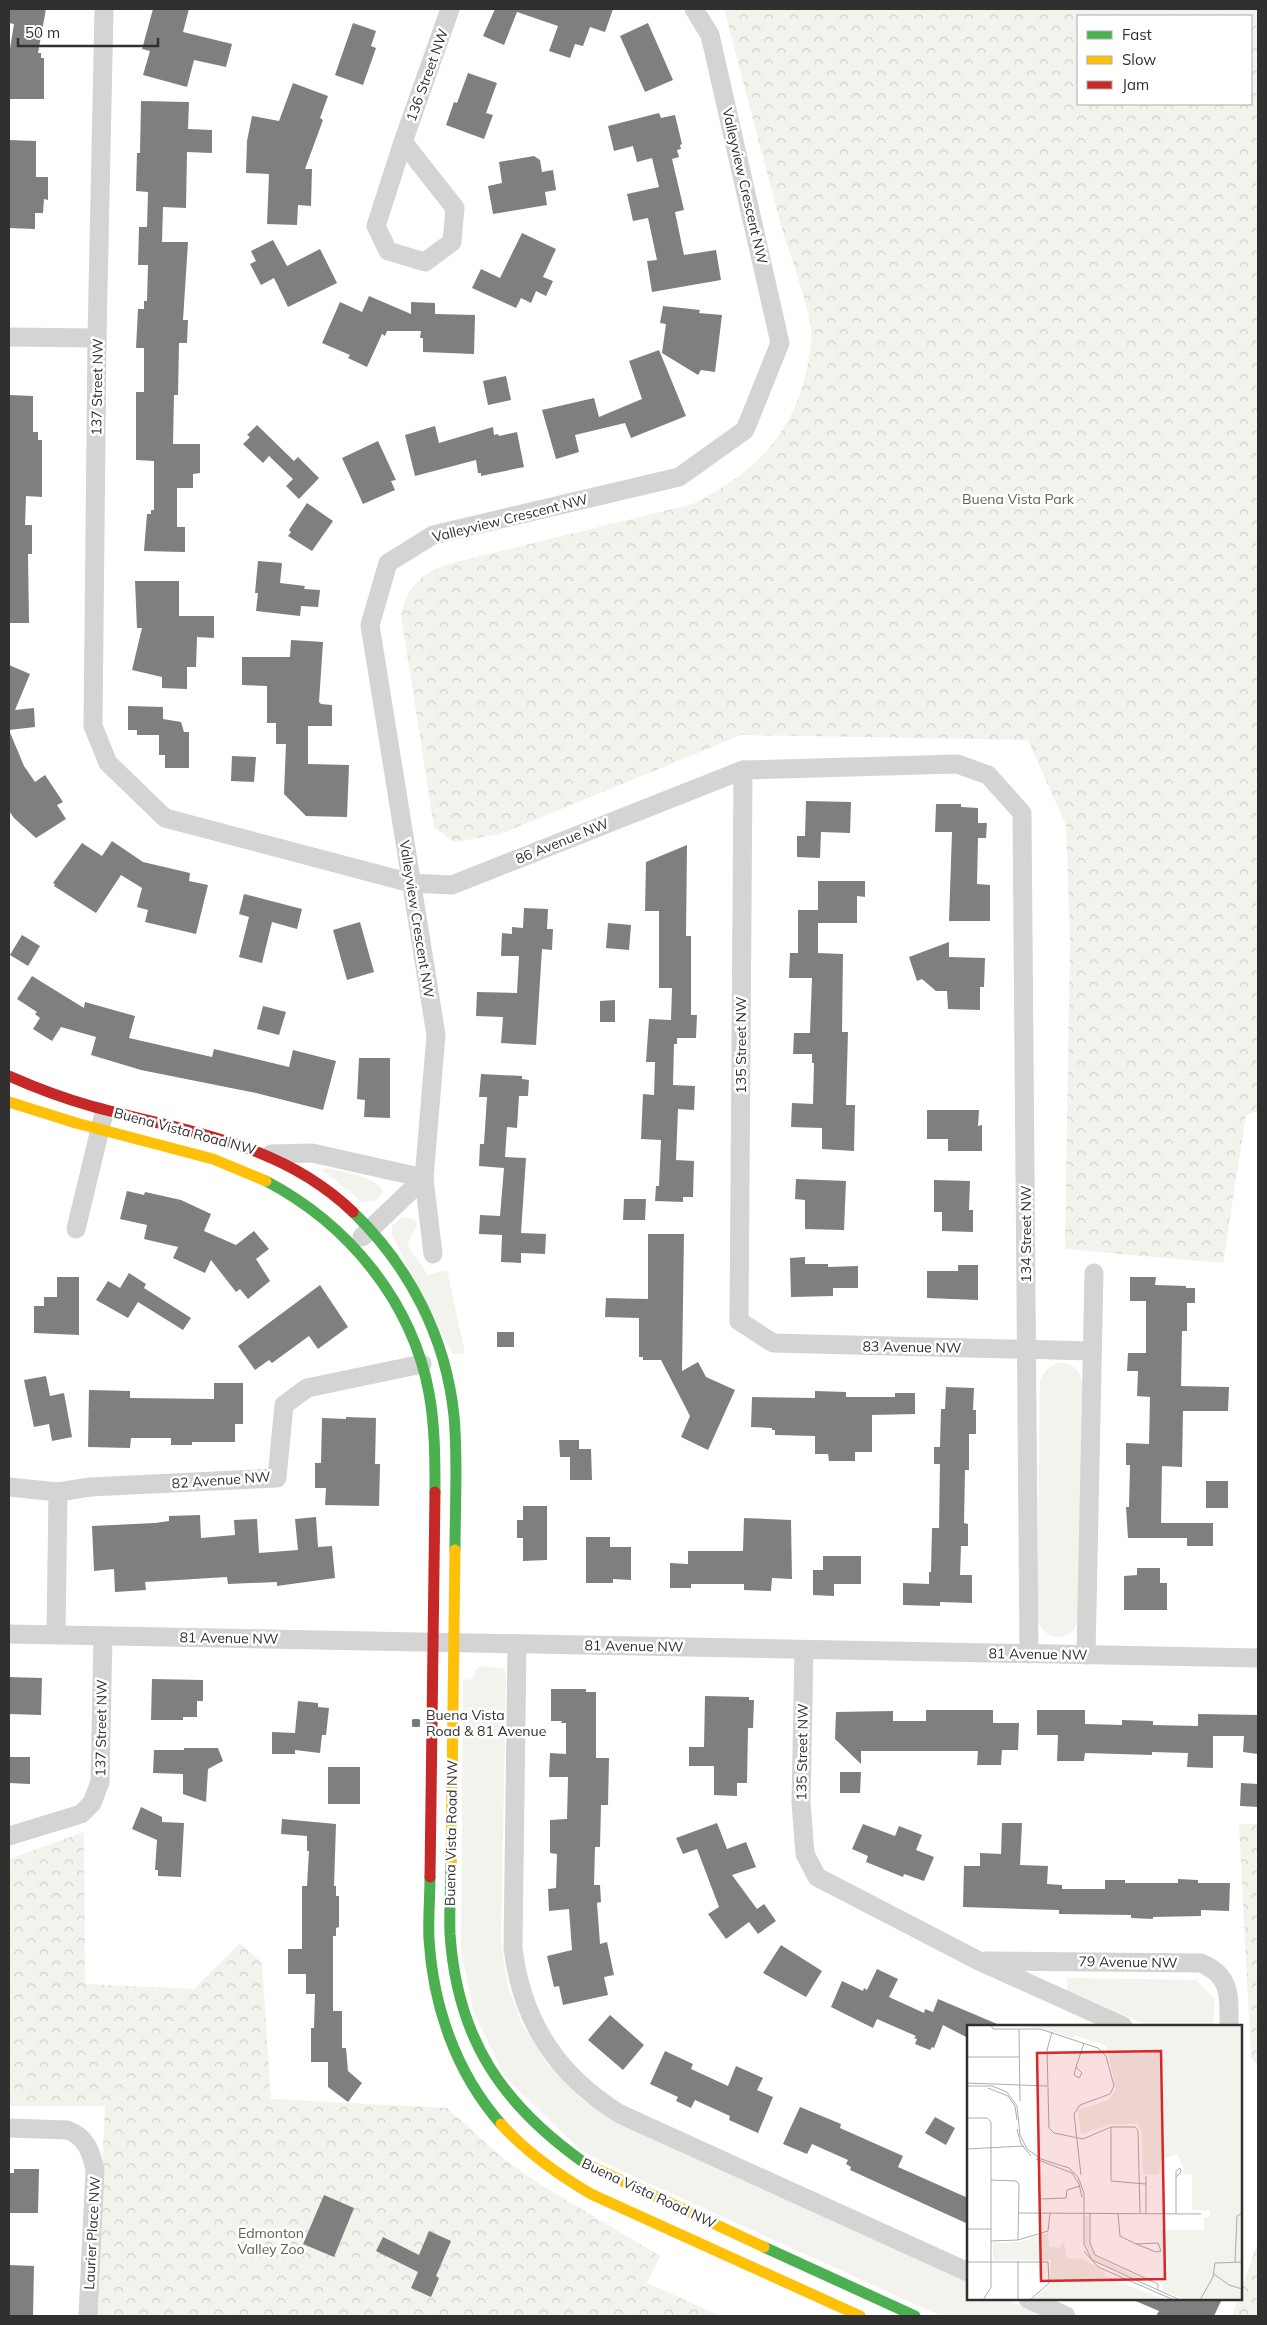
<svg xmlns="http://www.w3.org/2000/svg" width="1267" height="2325" font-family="Mulish,sans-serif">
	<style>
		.grass { fill: #f1f3ec }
		.forest { fill: url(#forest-crowns); fill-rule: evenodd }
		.building { fill: #7f7f7f }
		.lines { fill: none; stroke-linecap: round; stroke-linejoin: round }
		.street { stroke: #d4d4d4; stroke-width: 19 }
		.fast { stroke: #4caf50; stroke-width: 11 }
		.slow { stroke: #ffc107; stroke-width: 11 }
		.jam { stroke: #c62828; stroke-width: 11 }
		.poi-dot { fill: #787878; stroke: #fff; stroke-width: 2 }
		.labels { text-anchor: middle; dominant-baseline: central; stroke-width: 5; stroke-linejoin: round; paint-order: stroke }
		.street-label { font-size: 14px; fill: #303030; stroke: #fff }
		.park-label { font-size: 14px; fill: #586842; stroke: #fff }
		.poi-label { font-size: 14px; fill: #303030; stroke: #fff; text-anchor: start }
		.inset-road { fill: none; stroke: #acacac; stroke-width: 1 }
		.view { fill: #d62828; fill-opacity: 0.15; stroke: #d62828; stroke-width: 2.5 }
		.inset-edge { fill: none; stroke: #303030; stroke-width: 2.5 }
	</style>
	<defs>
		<pattern id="forest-crowns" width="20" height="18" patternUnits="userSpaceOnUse" patternTransform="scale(1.25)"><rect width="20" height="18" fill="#f1f3ec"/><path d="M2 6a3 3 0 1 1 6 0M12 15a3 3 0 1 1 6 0" fill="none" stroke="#cfd1cb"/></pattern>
	</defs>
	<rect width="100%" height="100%" fill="#fff"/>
	<g class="grass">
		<path d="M327 1168C342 1172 378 1176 383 1192L377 1200 362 1202 322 1170Z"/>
		<path d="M402 1217 413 1219 417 1224 407 1245 428 1275 447 1270 465 1353 453 1355 392 1235V1226Z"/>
		<path d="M1057 1363C1070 1362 1078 1368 1082 1381L1079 1618C1073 1643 1043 1643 1037 1618L1040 1381 1046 1370Z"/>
		<path d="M482 1666 504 1669 506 1675 501 1940 508 1987 522 2024 547 2064 580 2098 623 2125 968 2282V2299H1005L1044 2316H941L598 2160 577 2147 505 2077 474 2013 461 1951 463 1680 472 1679 477 1668Z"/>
		<path d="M1067 1978 1196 1980 1215 1999 1213 2023 1210 2026H1149L1067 1990Z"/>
	</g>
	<g class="forest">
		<path d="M724 9H1258V1111L1246 1115 1223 1263 1065 1249 1070 939 1066 825 1028 740 741 735 501 834 454 842 434 827 401 615C406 589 420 575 444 565L693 504C754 473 792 437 807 368 810 355 813 336 810 323 803 286 787 250 778 214 760 146 742 77 724 9ZM1251 16V104H1078V16Z"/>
		<path d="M1239 1824H1258V2065L1251 2058Z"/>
		<path d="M84 1832 85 1984 194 1989 240 1943 262 1963 271 2099 447 2108 503 2158 541 2185 660 2256 647 2283 720 2316H95L105 2106H9V1859Z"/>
		<path d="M1258 2241V2316H1232L1238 2299H1241V2291Z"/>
	</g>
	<g class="building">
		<path d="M9 9H46L38 53H41V58H44V99H10L9 55 14 24 9 23Z"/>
		<path d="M153 9H189L183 32 232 44 226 67 194 60 187 87 143 75 150 51 142 49Z"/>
		<path d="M495 9H613L605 32 590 27 583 46 575 44 570 58 549 51 558 26 517 12 504 45 483 36Z"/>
		<path d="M353 23 376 31 371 46 376 48 363 85 335 75Z"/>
		<path d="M648 23 673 80 645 92 620 36Z"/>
		<path d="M468 73 497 83 486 113 493 115 484 139 446 125 454 102 457 103Z"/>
		<path d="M293 83 328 96 320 118 323 120 305 169H312L311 206 298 205 297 225 267 224 269 174 246 173 247 141 252 116 279 121Z"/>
		<path d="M141 101 189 102 188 129 212 130V153L187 152 186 208 163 207 162 242H188L183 320H188L187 343H179L178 395H174L173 444H200V473L193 474V488H177V527H185V552L144 551 147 514H151V510H154V461L136 460V392H144V348H136L138 309H144V301H147L148 265H138L139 227H147L148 192 136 191 137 153H140Z"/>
		<path d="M659 113 661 118 675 115 682 144 680 145 681 149 677 150 679 157 672 159 684 210 675 212 684 255 716 250 721 280 652 292 647 261 657 260 648 218 633 221 627 194 659 187 652 158 637 162 633 146 614 151 608 126Z"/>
		<path d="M9 140 36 141V177H48V200L44 199 43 213H35V229L9 228Z"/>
		<path d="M534 156 540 160 542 172 553 170 556 190 545 192 547 205 493 214 488 186 502 183 499 162Z"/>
		<path d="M522 233 556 249 543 277 553 281 546 296 536 291 531 303 521 298 516 308 472 288 481 269 500 278Z"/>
		<path d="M273 240 287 266 320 249 337 283 288 307 274 278 261 285 250 264 256 261 251 251Z"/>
		<path d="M369 296 411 314V302L435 303V314L475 315 474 354 423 352V338H420L421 331H387L385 336 382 334 367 367 348 358 350 355 322 343 340 302 362 312Z"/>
		<path d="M663 306 700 310 699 313 722 315 715 372 701 370 698 375 662 353 666 324 660 323Z"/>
		<path d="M659 350 686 416 631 438 625 423 575 435 579 452 556 459 542 410 594 398 599 417 642 399 629 361Z"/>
		<path d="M506 376 511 400 488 405 483 381Z"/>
		<path d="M9 395 33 396V432H38V440H42V497L26 496 25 525H32V554H28L29 623H9Z"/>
		<path d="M257 425 294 461 298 457 319 478 299 499 286 486 293 479 269 456 263 463 243 444 250 437 247 435Z"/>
		<path d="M435 426 439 443 493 427 494 435 498 434 499 436 517 432 524 467 481 476V473H478L476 460 415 476 405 435Z"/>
		<path d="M378 441 396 480 391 481 395 490 363 504 342 458Z"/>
		<path d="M307 503 333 521 312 551 288 536 291 532 289 530Z"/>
		<path d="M258 561 282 563 280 583 305 586 304 589 320 590 318 607 301 606 300 616 256 611 258 593H255Z"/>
		<path d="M135 581H179V616H214V638L197 637 196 667H187V689L162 688V677L132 670 142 628H137Z"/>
		<path d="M291 640 323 642 319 702 321 704 332 705V726H308V764L349 765 347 817 306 816 284 794 286 744H276V723H267V686L242 685V657H290Z"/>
		<path d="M9 665 30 674 15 710 34 708 35 727 9 730Z"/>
		<path d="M128 706 163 707V719L181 722 184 732H189V768H165V755H159V735H137V730H128Z"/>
		<path d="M9 730 24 766 35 782 45 775 63 802 57 805 66 819 36 838 14 818 9 811Z"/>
		<path d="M232 756 256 757 254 782 231 781Z"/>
		<path d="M806 801 851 802 850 833 821 832 820 858 797 857V836H805Z"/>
		<path d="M936 804H961V807L978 808V823H987L986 838H978L977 884 990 885V921H949L952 832H935Z"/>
		<path d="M112 841 143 862 190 873 189 881 208 885 196 934 145 922 148 910 137 907 142 888 121 875 96 913 54 886 55 884 53 883 82 843 102 856Z"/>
		<path d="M687 845 686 936H691V1015H697L696 1038H677V1044H674L673 1085 695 1086 694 1110 678 1109 676 1160 694 1161 693 1197H683V1202L655 1201 656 1186H659L661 1140 641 1139 643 1094 654 1095 655 1062H646L649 1019 671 1020 672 988H659V911H645L646 862Z"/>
		<path d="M818 881H865V897L857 896V923H818V953L843 954 842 1032H848L846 1105H855L854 1151 822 1149V1128L791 1127 792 1103 813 1104 814 1063H812V1054H793L794 1033H810L812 978H789L790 953H798V910H818Z"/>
		<path d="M244 894 302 909 297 929 272 922 262 963 239 957 249 917 239 914Z"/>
		<path d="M524 908 548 909 547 929H553L552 950 542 949 536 1045 501 1043 503 1017 476 1016 477 992 517 993 519 956H501L502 933 512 934V927L523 928Z"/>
		<path d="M360 922 374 972 347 980 333 930Z"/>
		<path d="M608 923 631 925 629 950 606 948Z"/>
		<path d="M22 935 40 946 28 966 10 955Z"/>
		<path d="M949 942V957L985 958 984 987H980V1010L948 1009 947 991H936L922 979 917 981 909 957Z"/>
		<path d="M32 976 84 1008 85 1002 135 1016 129 1038 212 1057 214 1049 289 1067 293 1050 336 1061 323 1110 256 1093 141 1070 91 1055 96 1037 61 1027 52 1041 33 1029 40 1018 35 1014 37 1012 17 999Z"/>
		<path d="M615 1000V1022H600V1001Z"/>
		<path d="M263 1006 286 1012 279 1035 257 1029Z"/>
		<path d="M359 1058H390V1118L364 1117 365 1100 357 1099Z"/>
		<path d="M481 1074 522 1076V1079L529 1080 528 1096H519L517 1128 507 1127 505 1157 526 1158 521 1233 546 1234 545 1254 521 1253V1263L501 1262 502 1235 479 1234 480 1215 500 1216 504 1168 479 1166 480 1144H484L487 1097H479Z"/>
		<path d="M927 1110H979L978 1126 982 1125V1151H948V1139H927Z"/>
		<path d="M796 1179 846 1181 844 1230 805 1229V1200L795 1199Z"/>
		<path d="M934 1180 970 1181 969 1210H973V1232L942 1231V1212H934Z"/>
		<path d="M127 1191 144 1195 145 1192 181 1200 211 1214 204 1231 236 1245 254 1231 269 1249 256 1259 270 1281 248 1299 240 1289 236 1292 211 1260 205 1273 173 1258 178 1247 144 1239 147 1225 120 1219Z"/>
		<path d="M624 1199H646L645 1220H623Z"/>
		<path d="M648 1234H684L682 1371 698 1362 706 1377 735 1390 708 1450 681 1437 690 1416 661 1360H643V1357H639V1318L605 1317 606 1298 648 1299Z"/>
		<path d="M805 1257V1264H828V1267L858 1266V1288H833V1296L791 1297 790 1258Z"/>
		<path d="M958 1265H978V1300L927 1298V1271H958Z"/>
		<path d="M129 1273 146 1284 144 1288 191 1318 183 1330 138 1302 128 1318 96 1300 108 1281 120 1288Z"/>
		<path d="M57 1277H79V1335L34 1333V1306H44V1297H57Z"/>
		<path d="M1130 1277H1156L1155 1285 1186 1286V1288H1195V1303H1187V1331H1182L1181 1386 1229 1387 1228 1411H1183L1182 1467 1162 1466 1161 1523H1213V1546H1187V1538H1128L1126 1507H1129L1130 1465H1126V1443L1149 1444 1150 1397 1137 1396 1138 1371H1127L1128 1353H1146V1301H1130Z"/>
		<path d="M320 1285 348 1327 318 1349 309 1336 272 1363 269 1360 255 1370 238 1346Z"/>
		<rect x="497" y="1332" width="17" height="15"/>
		<path d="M46 1376 50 1396 64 1393 72 1437 52 1441 49 1424 34 1427 24 1380Z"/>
		<path d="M214 1383H243V1424H235V1442H192V1445H171V1438H131L130 1448 88 1447 89 1390 130 1391V1398L214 1399Z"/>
		<path d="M946 1387 974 1388 973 1410H976V1434H969V1470H965L964 1523 968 1524V1546H961L960 1575H972V1603L940 1602V1606L903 1605V1583L929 1584V1572H931L932 1528H939L940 1464H934V1447H940L941 1409H945Z"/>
		<path d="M815 1391 846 1392V1397H895V1393H915V1414L872 1415V1452H855V1461H829L828 1454H815V1436L775 1435V1430H772V1428L751 1427 752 1397 815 1398Z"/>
		<path d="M346 1417 376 1418 375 1464H380L379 1506 325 1505 326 1488H315V1463H321L322 1418 346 1419Z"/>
		<path d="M559 1440H579V1449H591L592 1480H570V1457H560Z"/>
		<rect x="1206" y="1481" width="22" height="27"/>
		<path d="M523 1506H547V1560L523 1561V1538H517V1520H523Z"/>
		<path d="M200 1515 201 1538 235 1535 234 1520 257 1519 259 1553 298 1550 295 1519 316 1517 318 1547 332 1546 335 1578 277 1586V1582L228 1584 227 1577 145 1582 146 1590 115 1592 114 1569 94 1571 92 1526 155 1523 169 1521V1516Z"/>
		<path d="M744 1518 791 1520 792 1579 772 1578 771 1591 744 1590V1584H691V1588H670V1563L688 1564V1551H743Z"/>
		<path d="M586 1537H610V1547H631V1580L613 1579V1583H586Z"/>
		<path d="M823 1556H861V1584H834V1596L813 1595V1570H823Z"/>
		<path d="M1137 1568H1160V1583H1167V1610H1124V1576L1137 1575Z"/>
		<path d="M9 1677 42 1678 41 1715 9 1714Z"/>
		<path d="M152 1679 203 1680V1701H197V1717H183V1720H151Z"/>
		<path d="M551 1689H586V1692H596V1758H609L608 1805H601L600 1847H595L594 1885H600L601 1902 597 1903 600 1944 607 1942 614 1975 604 1977 608 1995 563 2005 559 1986 554 1987 547 1956 572 1950 569 1909 549 1911 548 1889 556 1888 557 1854 550 1853V1820L567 1819 568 1777H549L550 1753 566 1754V1723H561L562 1721H551Z"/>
		<path d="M705 1696 749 1697V1700H754L753 1728H748L747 1783H737V1796L714 1795V1766H689V1747H704Z"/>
		<path d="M298 1701 318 1703V1707L329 1708 326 1735H322L320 1753 295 1750V1754H272V1732L295 1733Z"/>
		<path d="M926 1710H993V1723H1019L1018 1750H1002L1001 1765H977L978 1751H861V1764L835 1739 836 1712 893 1711V1721H926Z"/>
		<path d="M1037 1710H1085V1724L1122 1725V1720L1153 1721V1725L1198 1726V1714L1258 1715V1754L1243 1752 1244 1736H1213V1768L1187 1767 1188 1753 1152 1752V1755L1085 1753 1084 1761H1057L1058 1735H1037Z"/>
		<path d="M184 1748H218L223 1761 208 1769 206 1802 183 1794V1774L153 1773 154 1750H184Z"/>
		<path d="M9 1757H30V1784L9 1783Z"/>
		<rect x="328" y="1767" width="32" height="37"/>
		<path d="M840 1772H861L860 1793H840Z"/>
		<path d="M1241 1783 1258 1784V1807L1240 1806Z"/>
		<path d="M141 1807 162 1817V1822L184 1823 181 1877 158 1876V1870H155L157 1840 132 1829Z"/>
		<path d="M282 1819 336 1824 334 1886H336V1896H339V1927L336 1928V1936H333V2011H342V2048H346L348 2071 362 2083 348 2102 328 2087V2062H311V2028H314L315 1994H306V1974H288V1949H302V1886H307L309 1851H307V1836L281 1834Z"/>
		<path d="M717 1823 727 1849 746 1842 756 1867 732 1875 757 1909 764 1904 776 1921 758 1934 749 1922 726 1939 708 1914 719 1907 697 1849 683 1854 676 1838Z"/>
		<path d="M1002 1823H1022L1020 1865 1048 1866 1047 1884 1062 1885V1889H1105V1880H1125V1883H1178V1879L1198 1880V1883H1230L1229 1911 1201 1910V1916L1153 1917V1919L1131 1918V1915L1059 1914V1910L963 1907 964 1866H980V1853L1001 1854Z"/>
		<path d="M863 1824 895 1836 899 1826 922 1835 916 1850 934 1857 924 1881 904 1874 903 1877 866 1862 868 1856 852 1849Z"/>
		<path d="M781 1945 822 1971 806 1997 763 1973Z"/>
		<path d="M877 1969 898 1979 889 1997 924 2013 925 2009 933 2012 938 1999 1002 2026H968V2038L943 2025 934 2048 932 2047 930 2050 915 2044 917 2039 914 2038 916 2036 877 2019 873 2028 831 2007 842 1981 863 1991 864 1988 867 1990Z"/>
		<path d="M610 2015 644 2045 623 2070 588 2040Z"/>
		<path d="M665 2051 693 2064 691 2069 728 2086 736 2066 763 2078 757 2090 773 2097 758 2133 729 2120 730 2116 695 2100 691 2108 676 2101 678 2097 650 2084Z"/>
		<path d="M800 2107 841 2124 840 2128 903 2156 898 2167 968 2198V2224L850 2170 851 2167 846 2164 848 2160 812 2144 807 2154 783 2144Z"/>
		<path d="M935 2117 955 2128 946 2145 925 2133Z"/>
		<path d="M14 2169H39L38 2213H9V2173H14Z"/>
		<path d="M324 2195 354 2208 334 2257 303 2244Z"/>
		<path d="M429 2231 451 2241 436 2276 439 2278 431 2297 411 2288 418 2272 376 2251 383 2237 419 2255Z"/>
		<path d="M9 2265 34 2266 33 2316H9Z"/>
		<path d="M1131 2299H1222L1214 2316H1156L1159 2311Z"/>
	</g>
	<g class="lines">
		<g class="street">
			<path d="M104 9 97 338 93 726 108 763 165 818 411 883 452 885 743 770 957 764 988 775 1022 813 1029 1654"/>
			<path d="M403 142 455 208 452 242 425 262 388 251 376 226 403 142 450 9"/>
			<path d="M9 337 97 338"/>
			<path d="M743 770 739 1321 773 1343 1091 1351"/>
			<path d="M271 1154 312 1153 424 1178"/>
			<path d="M76 1229 103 1117"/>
			<path d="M362 1237 424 1178"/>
			<path d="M433 1254 424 1178 436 1035 370 625 388 563 433 535 679 477 745 430 780 343 710 35 694 9"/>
			<path d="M9 1487 58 1492 90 1487 277 1478 284 1405 307 1388 422 1364"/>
			<path d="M9 1634 1258 1658"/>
			<path d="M56 1635 58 1492"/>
			<path d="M517 1644 513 1948C522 2022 557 2075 620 2114L968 2272"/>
			<path d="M804 1650 801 1802 805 1854 817 1877 979 1961 1123 2026"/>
			<path d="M1086 1655 1094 1273"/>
			<path d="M9 1836 81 1814 92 1803 100 1782 103 1636"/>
			<path d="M985 1961 1201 1963C1232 1976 1229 1997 1229 2026"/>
			<path d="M9 2128 67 2130C86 2136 91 2152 95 2170L88 2316"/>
			<path d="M1028 2299 1066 2316"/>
		</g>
		<g class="fast">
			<path d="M266 1181C348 1224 412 1301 429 1393 435 1426 435 1459 435 1492"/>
			<path d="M353 1212C409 1266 446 1337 454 1416 458 1460 455 1505 455 1550"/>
			<path d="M451 1862C451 1886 449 1910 450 1934 457 2039 502 2105 586 2164"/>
			<path d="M430 1877C430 1898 428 1918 429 1939 433 2006 456 2073 501 2124"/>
			<path d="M764 2247 915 2316"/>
		</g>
		<g class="slow">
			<path d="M9 1102 76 1123 213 1159 266 1181"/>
			<path d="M451 1862 455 1550"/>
			<path d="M501 2124C527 2153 557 2174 591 2194L860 2316"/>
			<path d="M586 2164 764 2247"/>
		</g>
		<g class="jam">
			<path d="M9 1076C36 1088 63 1098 91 1106 185 1132 279 1141 353 1212"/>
			<path d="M430 1877 435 1492"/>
		</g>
	</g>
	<rect class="poi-dot" x="411" y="1718" width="10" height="10" rx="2.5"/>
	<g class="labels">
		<g class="street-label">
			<text transform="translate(427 75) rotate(-70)">136 Street NW</text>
			<text transform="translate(745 186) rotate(77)">Valleyview Crescent NW</text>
			<text transform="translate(97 387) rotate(-89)">137 Street NW</text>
			<text transform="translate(510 518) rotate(-14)">Valleyview Crescent NW</text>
			<text transform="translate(562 841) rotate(-22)">86 Avenue NW</text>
			<text transform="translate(417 919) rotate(81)">Valleyview Crescent NW</text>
			<text transform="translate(741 1045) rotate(-90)">135 Street NW</text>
			<text transform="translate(185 1131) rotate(15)">Buena Vista Road NW</text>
			<text transform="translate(1026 1234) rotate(-90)">134 Street NW</text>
			<text transform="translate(912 1347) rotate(1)">83 Avenue NW</text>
			<text transform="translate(221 1480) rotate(-4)">82 Avenue NW</text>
			<text transform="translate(229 1638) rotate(1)">81 Avenue NW</text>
			<text transform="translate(634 1646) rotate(1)">81 Avenue NW</text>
			<text transform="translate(1038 1654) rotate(1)">81 Avenue NW</text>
			<text transform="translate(101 1728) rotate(-89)">137 Street NW</text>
			<text transform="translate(802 1752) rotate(-89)">135 Street NW</text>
			<text transform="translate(451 1833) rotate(-89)">Buena Vista Road NW</text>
			<text transform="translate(1128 1962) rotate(1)">79 Avenue NW</text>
			<text transform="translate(649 2193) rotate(25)">Buena Vista Road NW</text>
			<text transform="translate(92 2233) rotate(-87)">Laurier Place NW</text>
		</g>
		<g class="park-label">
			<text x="1018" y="499">Buena Vista Park</text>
			<text x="271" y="2233">Edmonton<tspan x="271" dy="16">Valley Zoo</tspan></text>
		</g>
		<g class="poi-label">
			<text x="426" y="1715">Buena Vista<tspan x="426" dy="16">Road &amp; 81 Avenue</tspan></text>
		</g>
	</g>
	<g transform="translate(967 2025)">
		<rect width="275" height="275" fill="#fff"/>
		<path d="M122 191V219L128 231 190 262 127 235 118 217V192ZM26 218H37V229L43 235H26Z" fill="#f1f3ec"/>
		<path d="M55 0H275V275H218L195 265 196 259 193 258 197 244 194 205H237V192H243V185H225V148L216 150 217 144 210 129 194 135 192 150 176 149 175 107 171 99H144L114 109 111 85 142 75 149 65 139 21 108 10 107 13ZM81 208 82 222 92 223 97 218 100 233 117 234 138 248 137 251 199 275H65L83 259 84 235H43L37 229V218L52 217Z" fill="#f1f3ec"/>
		<path class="inset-road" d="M24 0 26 4H73L131 23 139 31 147 61 143 69 113 80 107 89 114 150M52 4 53 76M85 7 80 25 82 103 87 108 116 114 144 102H168L171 106 173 188M0 32H52M109 42 115 48 112 53 107 50 109 42 117 18M0 58 80 61M0 61H25L40 67 50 81 53 110 60 124 74 134 102 143 111 152 117 168V219L125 235 213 275M21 63 41 71 48 81 50 95M0 93H20L24 97V262L16 275M144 102V156L179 159M50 104 54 119 64 131M0 124 57 121M69 134 105 148 112 159 115 172M24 155 49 156 52 159 51 215M73 174 99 173 100 165 113 161M51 188 234 189M123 188V218L128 230 191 259V265M151 188 153 211 169 219 189 227 194 226 191 218 169 219M179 188V151M209 188V146L213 143 214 147 209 152M0 204H24M24 216 51 215 81 206 83 188M117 226 131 242 207 275M51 236V275M0 237H81L82 258 63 275M268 237 270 191 275 188M247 249 262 260 275 264M233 275 246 252 248 238 275 237"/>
		<path class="view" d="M194 26 198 254 74 256 70 28Z"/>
		<rect width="275" height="275" class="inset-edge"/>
	</g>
	<rect width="1267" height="2325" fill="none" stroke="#303030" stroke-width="20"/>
	<rect x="1077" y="15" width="175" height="90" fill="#ffffff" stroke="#acacac"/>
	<rect x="1087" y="31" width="25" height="8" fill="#4caf50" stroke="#acacac"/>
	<text x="1122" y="40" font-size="15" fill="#303030">Fast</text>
	<rect x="1087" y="56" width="25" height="8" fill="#ffc107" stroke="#acacac"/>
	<text x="1122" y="65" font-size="15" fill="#303030">Slow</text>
	<rect x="1087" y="81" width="25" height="8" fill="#c62828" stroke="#acacac"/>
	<text x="1122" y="90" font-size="15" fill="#303030">Jam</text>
	<path d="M18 38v8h140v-8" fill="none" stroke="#303030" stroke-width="2.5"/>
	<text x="25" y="38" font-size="15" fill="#303030" stroke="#ffffff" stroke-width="4" paint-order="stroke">50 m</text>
</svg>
